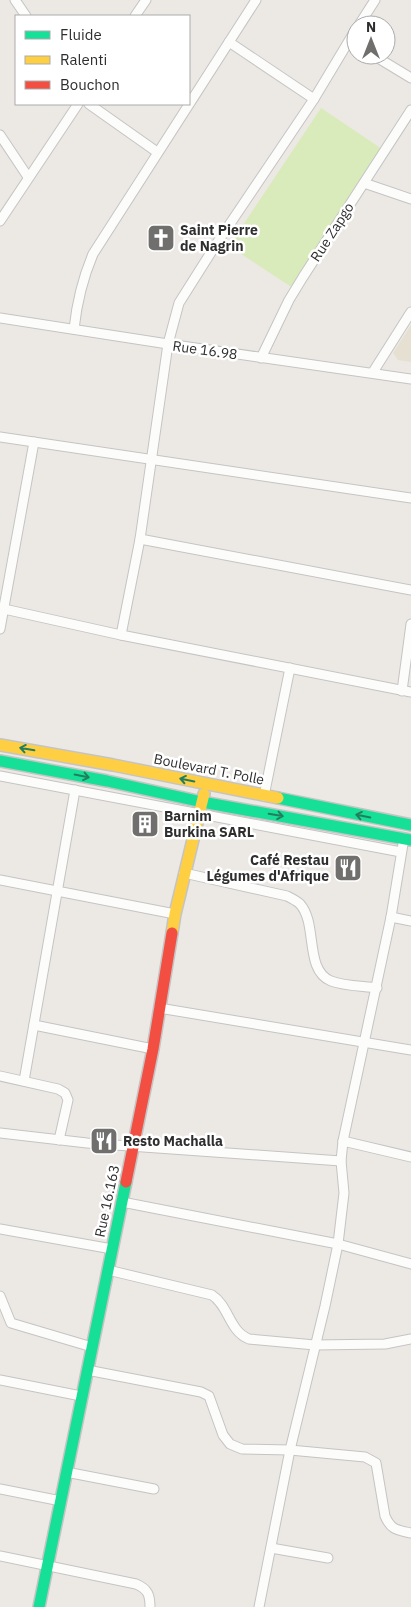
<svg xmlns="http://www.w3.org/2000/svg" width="411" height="1607" font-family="'IBM Plex Sans',sans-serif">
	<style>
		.education { fill: #e6e0d3 }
		.pitch { fill: #d9eabb }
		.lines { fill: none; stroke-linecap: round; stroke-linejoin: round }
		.street-casing { stroke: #c5c4c5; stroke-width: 11 }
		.fast-casing { stroke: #c5c4c5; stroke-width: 14 }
		.slow-casing { stroke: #c5c4c5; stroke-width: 14 }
		.jam-casing { stroke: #c5c4c5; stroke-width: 14 }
		.street { stroke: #fcfcfb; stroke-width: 9 }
		.fast { stroke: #16e098; stroke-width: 11 }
		.slow { stroke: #ffcf43; stroke-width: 11 }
		.jam { stroke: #f24e42; stroke-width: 11 }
		.oneway { stroke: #237e5e }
		.labels { text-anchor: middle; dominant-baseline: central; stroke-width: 5; stroke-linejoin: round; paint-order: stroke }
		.poi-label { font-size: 14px; font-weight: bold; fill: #2e2e2e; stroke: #fff; text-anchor: start }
		.street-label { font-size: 14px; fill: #2e2e2e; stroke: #fff }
	</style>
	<rect width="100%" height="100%" fill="#ece8e4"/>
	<path class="education" d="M411 325V362L398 360 393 353Z"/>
	<path class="pitch" d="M321 108 385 151 293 288 229 246Z"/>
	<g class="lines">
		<defs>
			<g id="street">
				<path d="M15 0 26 16"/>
				<path d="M135 16 146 0"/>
				<path d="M359 25 375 0"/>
				<path d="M229 42 314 99"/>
				<path d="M373 55 411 78"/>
				<path d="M89 104 157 152"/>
				<path d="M0 135 28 177"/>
				<path d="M364 183 411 199"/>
				<path d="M0 221 78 104"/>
				<path d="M0 318 168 344 411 379"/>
				<path d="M74 329C77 301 82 280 93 254L256 0"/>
				<path d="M261 358 289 300 303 277 411 110"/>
				<path d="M373 372 411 312"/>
				<path d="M0 437 411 498"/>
				<path d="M140 539 411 590"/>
				<path d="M4 609 121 635 411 692"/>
				<path d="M0 629 34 442"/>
				<path d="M121 635 140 539 168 344 179 303 215 246 314 99 356 29"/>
				<path d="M402 691 411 624"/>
				<path d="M0 776 401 852"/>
				<path d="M264 796 290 668"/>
				<path d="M184 873 287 896C291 898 297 901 300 904 318 924 304 970 331 981 344 986 362 986 377 988"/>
				<path d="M0 880 175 914"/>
				<path d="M391 917 411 921"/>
				<path d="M159 1008 411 1050"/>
				<path d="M34 1025 153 1049"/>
				<path d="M0 1076 58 1089 65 1093 68 1100 59 1140"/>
				<path d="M24 1081 75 790"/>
				<path d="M0 1133 87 1143 341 1161"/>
				<path d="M343 1141 411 1157"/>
				<path d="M122 1202 338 1244 411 1264"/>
				<path d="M0 1229 112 1249"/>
				<path d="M108 1270 212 1295C229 1306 229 1331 249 1339L315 1345 385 1344 411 1339"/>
				<path d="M0 1296 11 1323 92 1347"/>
				<path d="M87 1370 201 1392 209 1396 223 1435 230 1444 242 1449 290 1450 365 1457 376 1463 385 1516C391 1530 397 1530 411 1533"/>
				<path d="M0 1380 81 1396"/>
				<path d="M66 1472 154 1489"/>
				<path d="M0 1489 61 1501"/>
				<path d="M271 1548 328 1558"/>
				<path d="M0 1556 136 1584C148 1589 150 1595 150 1607"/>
				<path d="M259 1607 290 1450 325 1306 338 1244 344 1193 341 1161 343 1141 391 917 404 838"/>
			</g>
			<g id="fast">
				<path d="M0 761 107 781 202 802 411 840"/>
				<path d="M278 798 411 825"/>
				<path d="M39 1607 126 1182"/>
			</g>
			<g id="slow">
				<path d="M0 745 113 765 278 798"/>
				<path d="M172 933 175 914 204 794"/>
			</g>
			<path id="jam" d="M126 1182 153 1049 172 933"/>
		</defs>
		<use href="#street" class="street-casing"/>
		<use href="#fast" class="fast-casing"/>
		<use href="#slow" class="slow-casing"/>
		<use href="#jam" class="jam-casing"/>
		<use href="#street" class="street"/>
		<use href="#fast" class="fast"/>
		<use href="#slow" class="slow"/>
		<use href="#jam" class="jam"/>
	</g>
	<defs><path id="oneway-shaft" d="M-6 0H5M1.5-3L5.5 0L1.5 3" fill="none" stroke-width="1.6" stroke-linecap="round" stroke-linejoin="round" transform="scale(1.25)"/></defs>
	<g class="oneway">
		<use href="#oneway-shaft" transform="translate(27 749) rotate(-170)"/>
		<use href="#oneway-shaft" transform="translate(82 776) rotate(11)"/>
		<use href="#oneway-shaft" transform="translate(187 780) rotate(-168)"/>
		<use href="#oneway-shaft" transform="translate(276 815) rotate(10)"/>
		<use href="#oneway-shaft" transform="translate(363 816) rotate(-169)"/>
	</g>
	<defs>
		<symbol id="church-square" viewBox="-11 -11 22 22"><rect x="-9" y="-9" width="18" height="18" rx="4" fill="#706f6e" stroke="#fff"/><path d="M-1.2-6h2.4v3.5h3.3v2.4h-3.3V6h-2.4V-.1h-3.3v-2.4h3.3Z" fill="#fff"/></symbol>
		<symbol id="building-square" viewBox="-11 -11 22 22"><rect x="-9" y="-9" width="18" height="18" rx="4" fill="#706f6e" stroke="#fff"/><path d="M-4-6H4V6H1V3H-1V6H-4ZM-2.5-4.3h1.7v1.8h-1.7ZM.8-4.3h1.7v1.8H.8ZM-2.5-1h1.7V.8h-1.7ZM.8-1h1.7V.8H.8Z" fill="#fff"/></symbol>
		<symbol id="restaurant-square" viewBox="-11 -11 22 22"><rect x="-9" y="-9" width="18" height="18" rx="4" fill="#706f6e" stroke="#fff"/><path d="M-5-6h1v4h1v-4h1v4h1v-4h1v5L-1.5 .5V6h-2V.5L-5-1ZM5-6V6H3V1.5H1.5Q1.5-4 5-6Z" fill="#fff"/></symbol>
	</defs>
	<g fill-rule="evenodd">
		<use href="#church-square" x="145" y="222" width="32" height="32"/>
		<use href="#building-square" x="129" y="808" width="32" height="32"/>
		<use href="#restaurant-square" x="332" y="852" width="32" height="32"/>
		<use href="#restaurant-square" x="88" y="1125" width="32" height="32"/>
	</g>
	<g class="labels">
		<g class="poi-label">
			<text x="180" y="230">Saint Pierre<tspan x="180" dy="16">de Nagrin</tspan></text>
			<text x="164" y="816">Barnim<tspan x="164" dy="16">Burkina SARL</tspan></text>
			<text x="329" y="860" text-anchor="end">Café Restau<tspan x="329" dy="16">Légumes d'Afrique</tspan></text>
			<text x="123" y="1141">Resto Machalla</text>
		</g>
		<g class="street-label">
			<text transform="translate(332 232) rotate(-57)">Rue Zapgo</text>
			<text transform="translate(205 350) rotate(8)">Rue 16.98</text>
			<text transform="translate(209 769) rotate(11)">Boulevard T. Polle</text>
			<text transform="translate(107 1201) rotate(-78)">Rue 16.163</text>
		</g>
	</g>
	<rect x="15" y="15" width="175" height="90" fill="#ffffff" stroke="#ababab"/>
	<rect x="25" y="31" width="25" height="8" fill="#16e098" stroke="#ababab"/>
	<text x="60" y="40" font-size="15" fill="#2e2e2e">Fluide</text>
	<rect x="25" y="56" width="25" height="8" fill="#ffcf43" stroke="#ababab"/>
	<text x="60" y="65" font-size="15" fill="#2e2e2e">Ralenti</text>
	<rect x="25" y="81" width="25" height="8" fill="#f24e42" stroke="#ababab"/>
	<text x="60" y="90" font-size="15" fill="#2e2e2e">Bouchon</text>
	<g transform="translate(371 40)"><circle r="24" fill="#ffffff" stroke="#ababab"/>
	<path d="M0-4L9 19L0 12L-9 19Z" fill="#706f6e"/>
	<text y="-8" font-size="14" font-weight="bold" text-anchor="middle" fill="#2e2e2e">N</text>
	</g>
</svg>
